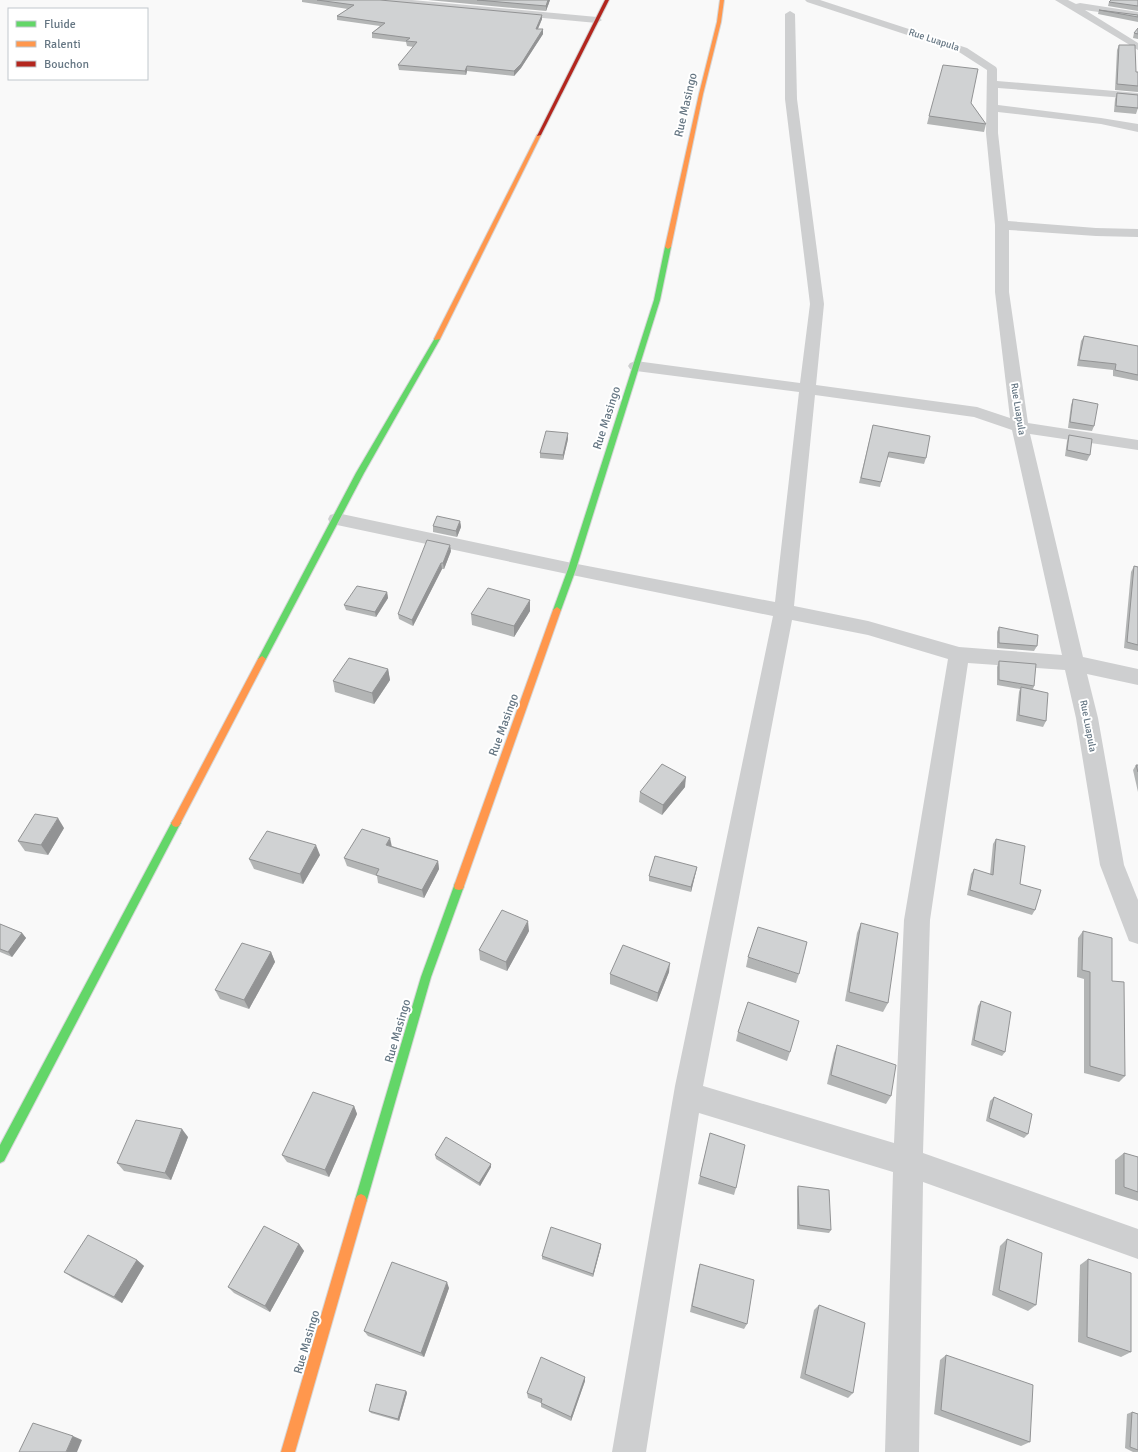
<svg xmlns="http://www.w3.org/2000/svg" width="1138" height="1452" font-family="Signika,sans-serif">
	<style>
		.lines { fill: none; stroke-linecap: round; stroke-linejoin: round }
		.fast-casing { stroke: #d5d6d7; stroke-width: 2 }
		.slow-casing { stroke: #d5d6d7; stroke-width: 2 }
		.jam-casing { stroke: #d5d6d7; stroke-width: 2 }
		.street { fill: #cecfd0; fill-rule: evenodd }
		.fast { fill: #63d668; fill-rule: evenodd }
		.slow { fill: #ff974d; fill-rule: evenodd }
		.jam { fill: #b3261e; fill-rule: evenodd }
		.wall { fill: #b3b5b5 }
		.shaded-wall { fill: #929394 }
		.building { fill: #d0d2d3; stroke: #929394 }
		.labels { text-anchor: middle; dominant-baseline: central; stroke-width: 4; stroke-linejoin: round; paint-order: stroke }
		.far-street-label { font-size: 10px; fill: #657683; stroke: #fff }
		.street-label { font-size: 12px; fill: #657683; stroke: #fff }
	</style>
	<rect width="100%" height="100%" fill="#f9f9f9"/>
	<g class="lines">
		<defs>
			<g id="fast">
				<path d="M668 245 671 247 660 300 576 569 561 610 557 613 554 612 553 610 568 569 654 300 665 247Z"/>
				<path d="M435 338 440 339 364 473 266 659 262 662 259 661 258 659 356 473Z"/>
				<path d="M176 819 179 820 181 823 179 826 4 1161 0 1163V1145L173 820Z"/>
				<path d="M459 882 463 883 464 886 431 977 367 1200 365 1204 361 1206 357 1204 355 1200 421 977 454 886 455 883Z"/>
			</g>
			<g id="slow">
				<path d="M720 0H724L721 22 703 94 671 247 668 249 665 247 699 94 717 22Z"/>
				<path d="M539 134 541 135 440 339 435 340 434 339 537 135Z"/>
				<path d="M557 607 561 610 464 886 463 889 459 890 455 889 454 886 553 610Z"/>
				<path d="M262 656 266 659 179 826 176 827 173 826 171 823 173 820 258 659Z"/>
				<path d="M361 1194 365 1196 367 1200 295 1452H281L355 1200 357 1196Z"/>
			</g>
			<path id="jam" d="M605 0H609L541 135 537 136Z"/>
		</defs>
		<use href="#fast" class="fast-casing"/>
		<use href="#slow" class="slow-casing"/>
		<use href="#jam" class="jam-casing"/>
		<g class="street">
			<path d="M376 0H412L597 17 602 20 597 23 381 3Z"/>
			<path d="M805 0H820L967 48 996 67 997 69V81L1138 93V99L998 88V105L1101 118 1138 124V132L1101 124 998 112V133L1008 221 1096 228 1138 229V237L1096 236 1009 230V292L1028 423 1138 440V450L1030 434 1083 657 1138 669V685L1087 674 1098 718 1124 865 1138 900V944L1129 941 1100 865 1076 718 1065 670 968 663 930 920 923 1153 1138 1229V1259L923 1182 919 1452H885L893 1172 699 1113 646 1452H612L675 1086 773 616 572 575 337 525 330 523 328 519 330 515 337 513 572 563 775 602 799 392 636 371 630 369 628 366 630 363 636 361 800 383 810 304 785 99V14L790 11 795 14 797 99 824 304 816 385 977 407 1010 418 995 292V225L986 133 987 70 959 52 807 2ZM815 395 974 417 1012 430 1062 655 959 647 868 621 794 606ZM792 620 868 635 948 659 904 920 894 1143 703 1086Z"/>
			<path d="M1055 0H1068L1076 4 1080 3 1138 12V18L1085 10 1138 43V50Z"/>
		</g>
		<use href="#fast" class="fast"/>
		<use href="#slow" class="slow"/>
		<use href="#jam" class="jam"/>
	</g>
	<g class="wall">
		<path d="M302 0H380L542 19 538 29 543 34 521 68 514 76 467 71 466 75 399 70 398 65 414 47 407 46 406 42 372 38V33L380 26 337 20V16L348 9 302 2Z"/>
		<path d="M428 0H550L546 11Z"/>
		<path d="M1138 0V11L1108 6 1109 2Z"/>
		<path d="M1099 10 1138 15V22L1098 14Z"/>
		<path d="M1138 28V39L1133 38 1134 33Z"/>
		<path d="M1119 45 1136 72H1138V92L1115 90 1117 50Z"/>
		<path d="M1117 93 1138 95V108L1136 114 1114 112 1115 99Z"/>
		<path d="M971 103 986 124 984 132 927 124 929 116Z"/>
		<path d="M1084 336 1138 346V381L1113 376V370L1077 366 1081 341Z"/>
		<path d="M1073 399 1094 426 1092 431 1068 428 1071 405Z"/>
		<path d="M873 425 926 458 924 464 887 457 880 487 859 483Z"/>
		<path d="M1069 435 1090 455 1087 461 1065 456 1067 441Z"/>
		<path d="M568 439 563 460 540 458V453Z"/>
		<path d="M460 521 461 527 457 537 433 532V526Z"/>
		<path d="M451 551 444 569H442L413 626 399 619 398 614Z"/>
		<path d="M1134 566 1138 567V651L1124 648 1131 572Z"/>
		<path d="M387 592 388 598 376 617 346 610 344 605Z"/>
		<path d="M530 611 514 637 472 625 471 614Z"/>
		<path d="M999 627 1037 646 1034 651 997 648V632Z"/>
		<path d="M999 661 1034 686 1033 689 1046 721 1043 727 1016 721 1019 692 1020 689 997 685V667Z"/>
		<path d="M388 669 390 680 374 704 335 692 333 681Z"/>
		<path d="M1136 765H1138V792L1133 770Z"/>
		<path d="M685 787 662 815 639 802 640 792Z"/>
		<path d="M64 828 48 855 25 851 18 841Z"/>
		<path d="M996 839 1020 884 1035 910 1032 915 967 895 971 874 974 869 990 875 993 844Z"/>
		<path d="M392 846 438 861 439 869 424 898 378 883 377 876 347 866 344 858Z"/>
		<path d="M320 855 303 884 254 869 249 859Z"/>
		<path d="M697 867 691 892 649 881V876Z"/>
		<path d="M861 923 888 1003 883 1012 845 1001 857 933Z"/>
		<path d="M0 924 22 933 26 938 12 957 0 952Z"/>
		<path d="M529 931 507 971 480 960 479 950Z"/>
		<path d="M1083 931 1112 981 1125 1076 1119 1082 1084 1073V979L1077 977 1078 938Z"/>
		<path d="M271 952 275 962 249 1009 220 999 215 990Z"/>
		<path d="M748 957 799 974 796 983 746 967Z"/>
		<path d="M669 972 657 1002 610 984V974Z"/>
		<path d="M981 1001 1005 1052 1002 1056 971 1045 978 1006Z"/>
		<path d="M738 1032 790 1052 787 1061 736 1041Z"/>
		<path d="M837 1045 891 1096 886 1104 827 1084 834 1053Z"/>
		<path d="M994 1097 1028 1134 1024 1138 986 1121 990 1101Z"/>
		<path d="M354 1106 357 1114 329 1177 287 1162 282 1155Z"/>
		<path d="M710 1133 736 1188 734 1195 698 1184Z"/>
		<path d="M188 1137 171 1180 124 1171 117 1163Z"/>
		<path d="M1124 1153 1138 1157V1201L1115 1194V1160Z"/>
		<path d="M435 1155 491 1164V1167L480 1186 436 1159Z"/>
		<path d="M798 1186 831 1230 829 1233 797 1229V1190Z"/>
		<path d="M1007 1239 1036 1305 1028 1311 992 1295 1000 1246Z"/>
		<path d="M299 1244 304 1251 270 1312 234 1293 228 1287Z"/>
		<path d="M601 1244V1247L593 1277 542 1259V1256Z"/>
		<path d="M1088 1259 1131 1352 1121 1357 1078 1342 1080 1265Z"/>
		<path d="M137 1260 144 1266 122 1303 73 1278 64 1272Z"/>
		<path d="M700 1264 747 1324 744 1329 690 1312 698 1270Z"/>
		<path d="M449 1288 424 1357 368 1336 364 1331Z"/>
		<path d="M819 1305 853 1393 848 1398 800 1378 814 1310Z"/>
		<path d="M946 1355 1030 1442 1021 1446 934 1414 940 1360Z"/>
		<path d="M585 1377V1381L571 1421 541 1407V1403L528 1398 527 1393Z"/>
		<path d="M406 1391 407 1393 399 1421 371 1413 369 1411Z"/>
		<path d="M1132 1412 1138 1414V1452H1133L1125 1448 1127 1414Z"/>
	</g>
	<g class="shaded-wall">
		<path d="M548 0H550L546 11V6Z"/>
		<path d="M542 15V19L536 33V29Z"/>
		<path d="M543 29V34L521 68 514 76V71Z"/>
		<path d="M467 66V71L466 75 465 71Z"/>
		<path d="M568 433V439L563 460V455Z"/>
		<path d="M460 521 461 527 457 537 456 531Z"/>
		<path d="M450 545 451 551 444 569 443 563Z"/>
		<path d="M441 563 442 569 413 626 412 620Z"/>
		<path d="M387 592 388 598 376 617 375 612Z"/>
		<path d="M530 600V611L514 637V626Z"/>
		<path d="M388 669 390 680 374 704 372 693Z"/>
		<path d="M686 777 685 787 662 815 663 805Z"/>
		<path d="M58 818 64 828 48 855 41 845Z"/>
		<path d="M390 838 392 847 386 845Z"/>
		<path d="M316 845 320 855 303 884 300 874Z"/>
		<path d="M438 861 439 869 424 898 422 890Z"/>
		<path d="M697 867 696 872 691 892V887Z"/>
		<path d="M528 921 529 931 507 971 506 962Z"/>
		<path d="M22 933 26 938 12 957 8 952Z"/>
		<path d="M271 952 275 962 249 1009 244 1000Z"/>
		<path d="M670 963 669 972 657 1002 658 993Z"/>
		<path d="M354 1106 357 1114 329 1177 325 1170Z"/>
		<path d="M182 1129 188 1137 171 1180 165 1173Z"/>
		<path d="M491 1164V1167L480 1186 479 1183Z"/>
		<path d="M299 1244 304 1251 270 1312 265 1306Z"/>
		<path d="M601 1244V1247L593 1277V1274Z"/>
		<path d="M137 1260 144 1266 122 1303 114 1297Z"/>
		<path d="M447 1282 449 1288 424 1357 421 1353Z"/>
		<path d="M585 1377V1381L571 1421V1417Z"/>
		<path d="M406 1391 407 1393 399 1421 398 1419Z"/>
		<path d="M73 1436 82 1440 77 1452H66Z"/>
	</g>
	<g class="building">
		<path d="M317 0H380L542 15 536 29H543L521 64 514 71 467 66 465 71 398 65 417 42 406 41 410 38 372 33 385 23 337 16 354 5Z"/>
		<path d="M477 0H548L546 6Z"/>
		<path d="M1111 0H1138V6L1109 2Z"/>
		<path d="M1099 10 1138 15V17Z"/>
		<path d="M1138 28V34L1134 33Z"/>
		<path d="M1119 45H1135L1136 72H1138V86L1117 84Z"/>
		<path d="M943 65 978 69 971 103 986 124 929 116Z"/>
		<path d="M1117 93 1138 95V108L1116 106Z"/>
		<path d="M1084 336 1138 346V375L1115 370 1116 364 1079 360Z"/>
		<path d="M1073 399 1098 404 1094 426 1070 422Z"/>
		<path d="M873 425 930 436 926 458 889 452 881 482 861 478Z"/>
		<path d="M546 431 568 433 563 455 540 453Z"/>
		<path d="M1069 435 1092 439 1090 455 1067 450Z"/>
		<path d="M437 516 460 521 456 531 433 526Z"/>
		<path d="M427 540 450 545 443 563H441L412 620 398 614Z"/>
		<path d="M1134 566 1138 567V645L1127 642Z"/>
		<path d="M357 586 387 592 375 612 344 605Z"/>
		<path d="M488 588 530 600 514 626 471 614Z"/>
		<path d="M999 627 1038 635 1037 646 999 643Z"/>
		<path d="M349 658 388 669 372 693 333 681Z"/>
		<path d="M999 661 1036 664 1034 686 999 680Z"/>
		<path d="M1021 687 1048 693 1046 721 1019 715Z"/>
		<path d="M662 764 686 777 663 805 640 792Z"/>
		<path d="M1136 765H1138V772Z"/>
		<path d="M35 814 58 818 41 845 18 841Z"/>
		<path d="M362 829 390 838 386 845 438 861 422 890 376 875 379 869 344 858Z"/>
		<path d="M267 831 316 845 300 874 249 859Z"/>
		<path d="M996 839 1025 846 1020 884 1041 890 1035 910 970 890 974 869 993 875Z"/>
		<path d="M655 856 697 867 691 887 649 876Z"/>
		<path d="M502 910 528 921 506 962 479 950Z"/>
		<path d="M861 923 898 933 888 1003 849 992Z"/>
		<path d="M0 924 22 933 8 952 0 949Z"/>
		<path d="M758 927 807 942 799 974 748 957Z"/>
		<path d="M1083 931 1112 938V981L1124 982 1125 1076 1090 1066V972L1082 970Z"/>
		<path d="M242 943 271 952 244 1000 215 990Z"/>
		<path d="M623 945 670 963 658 993 610 974Z"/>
		<path d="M981 1001 1011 1012 1005 1052 974 1040Z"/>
		<path d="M748 1002 799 1021 790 1052 738 1032Z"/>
		<path d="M837 1045 896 1065 891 1096 831 1075Z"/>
		<path d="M313 1092 354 1106 325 1170 282 1155Z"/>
		<path d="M994 1097 1032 1114 1028 1134 989 1118Z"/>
		<path d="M136 1120 182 1129 165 1173 117 1163Z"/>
		<path d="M710 1133 745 1145 736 1188 700 1176Z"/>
		<path d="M446 1137 491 1164 479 1183 435 1155Z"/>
		<path d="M1124 1153 1138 1157V1192L1124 1187Z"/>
		<path d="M798 1186 829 1190 831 1230 799 1225Z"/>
		<path d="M264 1226 299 1244 265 1306 228 1287Z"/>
		<path d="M551 1227 601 1244 593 1274 542 1256Z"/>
		<path d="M88 1235 137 1260 114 1297 64 1272Z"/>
		<path d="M1007 1239 1042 1253 1036 1305 999 1290Z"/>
		<path d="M1088 1259 1131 1273V1352L1087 1337Z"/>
		<path d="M392 1262 447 1282 421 1353 364 1331Z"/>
		<path d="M700 1264 754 1280 747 1324 692 1306Z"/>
		<path d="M819 1305 865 1323 853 1393 805 1374Z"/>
		<path d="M946 1355 1033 1385 1030 1442 941 1410Z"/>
		<path d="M541 1357 585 1377 571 1417 541 1403 542 1399 527 1393Z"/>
		<path d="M376 1384 406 1391 398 1419 369 1411Z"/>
		<path d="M1132 1412 1138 1414V1450L1130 1447Z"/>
		<path d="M33 1423 73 1436 66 1452H19Z"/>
	</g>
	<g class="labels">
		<g class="far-street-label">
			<text transform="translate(934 40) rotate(18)">Rue Luapula</text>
			<text transform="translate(1018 409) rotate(81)">Rue Luapula</text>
			<text transform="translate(1088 726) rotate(79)">Rue Luapula</text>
		</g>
		<g class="street-label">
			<text transform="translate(686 105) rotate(-77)">Rue Masingo</text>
			<text transform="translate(607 418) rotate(-72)">Rue Masingo</text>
			<text transform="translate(504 725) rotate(-70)">Rue Masingo</text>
			<text transform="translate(398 1031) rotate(-74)">Rue Masingo</text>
			<text transform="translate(307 1342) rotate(-74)">Rue Masingo</text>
		</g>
	</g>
	<rect x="8" y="8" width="140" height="72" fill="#ffffff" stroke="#c1c8cd"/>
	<rect x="16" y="21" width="20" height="6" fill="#63d668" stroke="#c1c8cd"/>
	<text x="44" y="28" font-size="12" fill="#657683">Fluide</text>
	<rect x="16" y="41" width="20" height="6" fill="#ff974d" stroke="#c1c8cd"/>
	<text x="44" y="48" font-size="12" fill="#657683">Ralenti</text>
	<rect x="16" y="61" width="20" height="6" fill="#b3261e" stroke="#c1c8cd"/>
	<text x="44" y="68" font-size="12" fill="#657683">Bouchon</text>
</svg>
